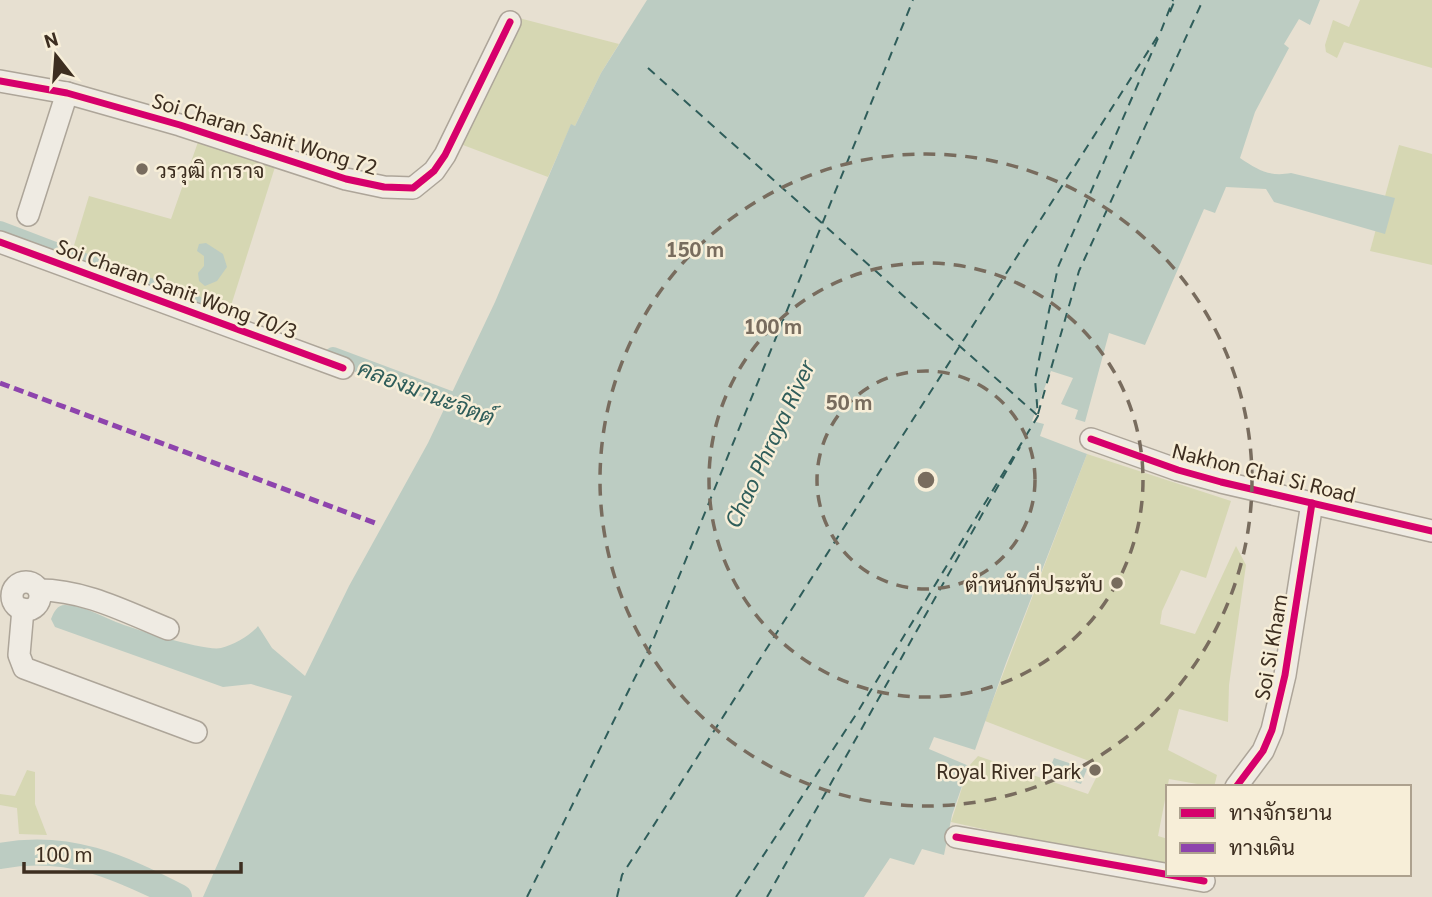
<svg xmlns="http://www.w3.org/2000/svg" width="1432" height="897" font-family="Georgia,Sarabun,serif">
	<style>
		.green { fill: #d6d7b3 }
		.water { fill: #bcccc2 }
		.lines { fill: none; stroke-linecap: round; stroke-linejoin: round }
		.canal { stroke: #bcccc2; stroke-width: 16 }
		.river { stroke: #bcccc2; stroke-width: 26 }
		.ferry { stroke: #2f5d5a; stroke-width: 2; stroke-dasharray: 9 7; stroke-linecap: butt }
		.minor-casing { stroke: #ada599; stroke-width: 24 }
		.minor { stroke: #efebe3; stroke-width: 21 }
		.quiet { stroke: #8e44ad; stroke-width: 5; stroke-dasharray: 10 5; stroke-linecap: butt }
		.cycleway-casing { stroke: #f7eed8; stroke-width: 11 }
		.cycleway { stroke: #d6006c; stroke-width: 7 }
		.ring { fill: none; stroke: #786c5e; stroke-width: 3.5; stroke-dasharray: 12 9 }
		.poi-dot { fill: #786c5e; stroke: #f7eed8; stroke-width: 2.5 }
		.labels { text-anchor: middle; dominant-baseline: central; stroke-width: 5; stroke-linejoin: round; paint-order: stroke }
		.street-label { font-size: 21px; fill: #3d2e20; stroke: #f7eed8 }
		.poi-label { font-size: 21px; fill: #3d2e20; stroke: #f7eed8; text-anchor: end }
		.water-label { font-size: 23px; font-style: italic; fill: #2f5d5a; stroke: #f7eed8 }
		.centre { fill: #786c5e; stroke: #f7eed8; stroke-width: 3.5 }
		.ring-label { font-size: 21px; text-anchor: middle; font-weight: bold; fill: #786c5e; stroke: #f7eed8; stroke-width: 5; stroke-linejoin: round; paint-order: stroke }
	</style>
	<rect width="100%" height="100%" fill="#e7e0d1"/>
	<g class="green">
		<path d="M1360 0H1432V68L1344 42 1337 58 1326 52 1325 45 1333 20 1349 27Z"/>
		<path d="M515 17 619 44 601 73 575 126 571 125 548 177 455 142Z"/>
		<path d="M198 142 275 167 229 312 72 252 89 196 171 219Z"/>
		<path d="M1399 145 1432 154V265L1370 251Z"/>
		<path d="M1087 454 1231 501 1206 578 1181 570 1162 611 1160 624 1195 634 1236 546 1246 565 1229 685 1228 722 1179 709 1168 750 1217 775 1214 787 1169 779 1158 836 1168 839V870L951 822 969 766 978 756 1088 794 1102 766 985 721Z"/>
		<path d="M27 770 35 772V804L47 835 19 834 17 808 0 805V794L15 796Z"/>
	</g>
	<g class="water">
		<path d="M647 0H1320L1310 25 1299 19 1284 44 1289 48 1255 112 1240 158C1258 170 1269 177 1291 173L1395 198 1385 234 1274 202 1266 189 1226 187 1215 213 1204 209 1145 345 1109 333 1085 422 1075 419 1078 410 1061 404 1073 378 1051 371 1032 421 1044 424 1040 436 1087 454 1006 663 975 750 934 737 929 749 969 766 952 815 944 855 922 849 914 865 890 858 864 897H203L292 696 251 684 223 687 55 627 51 619C54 612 57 605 65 605 82 605 101 616 116 622 133 629 207 652 221 648 233 645 250 636 258 626L272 648 305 676 349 586 428 443 495 302 571 124 575 126 601 73Z"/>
		<path d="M206 243 223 254 227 267 217 281 205 286 199 281 198 273 204 266V256L197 251 199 244Z"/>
		<path d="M1054 758 1087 769 1081 784 1048 773Z"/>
	</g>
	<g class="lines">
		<g class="canal">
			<path d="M0 229 197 304"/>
			<path d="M333 355 469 406"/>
		</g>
		<path class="river" d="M0 856C68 843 120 867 179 897"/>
		<g class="ferry">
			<path d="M1170 12 1175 0"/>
			<path d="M648 68 1037 415"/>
			<path d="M1038 414 1079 271 1203 0"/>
			<path d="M527 897 652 643 913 0"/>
			<path d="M617 897 622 875 1161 31 1173 0"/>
			<path d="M736 897 857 713 1038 416 1035 379 1058 267 1159 36"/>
			<path d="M767 897 1020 447"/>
		</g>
		<defs>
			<g id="minor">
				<path d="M0 81 67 93 180 125 346 179 384 187 413 188 434 171 445 155 510 22"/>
				<path d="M28 215 67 93"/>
				<path d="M0 242 343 368"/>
				<path d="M1091 439 1178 470 1221 482 1432 531"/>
				<circle cx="26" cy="596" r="14"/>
				<path d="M39 590C85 590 126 612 168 629"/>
				<path d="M23 609 19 655 24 668 196 732"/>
				<path d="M1236 787 1263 751 1272 730 1285 675 1312 503"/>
				<path d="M956 837 1204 881"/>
			</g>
		</defs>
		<use href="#minor" class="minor-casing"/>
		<use href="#minor" class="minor"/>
		<path class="quiet" d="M0 383 378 524"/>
		<defs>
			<g id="cycleway">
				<path d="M0 81 67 93 180 125 346 179 384 187 413 188 434 171 445 155 510 22"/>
				<path d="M0 242 343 368"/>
				<path d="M1091 439 1178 470 1221 482 1432 531"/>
				<path d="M1236 787 1263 751 1272 730 1285 675 1312 503"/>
				<path d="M956 837 1204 881"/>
			</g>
		</defs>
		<use href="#cycleway" class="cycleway-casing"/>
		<use href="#cycleway" class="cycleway"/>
	</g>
	<g class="ring">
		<circle cx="926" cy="480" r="109"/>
		<circle cx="926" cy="480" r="217"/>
		<circle cx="926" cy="480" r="326"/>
	</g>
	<g class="poi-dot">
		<circle cx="142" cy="169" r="7"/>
		<circle cx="1117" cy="583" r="7"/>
		<circle cx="1095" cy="770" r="7"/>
	</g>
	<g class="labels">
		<g class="street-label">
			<text transform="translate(265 133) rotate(17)">Soi Charan Sanit Wong 72</text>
			<text transform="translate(177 288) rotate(20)">Soi Charan Sanit Wong 70/3</text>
			<text transform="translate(1264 472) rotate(14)">Nakhon Chai Si Road</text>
			<text transform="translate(1270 647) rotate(-80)">Soi Si Kham</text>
		</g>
		<g class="poi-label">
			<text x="156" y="169" text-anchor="start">วรวุฒิ การาจ</text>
			<text x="1103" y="583">ตำหนักที่ประทับ</text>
			<text x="1081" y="770">Royal River Park</text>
		</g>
		<g class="water-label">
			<text transform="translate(427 391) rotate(21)">คลองมานะจิตต์</text>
			<text transform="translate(768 443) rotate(-65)">Chao Phraya River</text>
		</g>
	</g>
	<circle cx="926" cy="480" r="10" class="centre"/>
	<g class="ring-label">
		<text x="695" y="257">150 m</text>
		<text x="773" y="334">100 m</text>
		<text x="849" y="410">50 m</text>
	</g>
	<rect x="1166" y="785" width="245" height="91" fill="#f7eed8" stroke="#ada18e" stroke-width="2"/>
	<rect x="1180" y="808" width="35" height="10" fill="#d6006c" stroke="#ada18e" stroke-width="2"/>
	<text x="1229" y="820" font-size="21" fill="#3d2e20">ทางจักรยาน</text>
	<rect x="1180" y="843" width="35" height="10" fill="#8e44ad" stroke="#ada18e" stroke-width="2"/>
	<text x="1229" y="855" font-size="21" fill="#3d2e20">ทางเดิน</text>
	<g transform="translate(56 56) rotate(343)" stroke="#f7eed8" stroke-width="5" paint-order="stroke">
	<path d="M0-5L12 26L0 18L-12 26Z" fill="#3d2e20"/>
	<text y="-10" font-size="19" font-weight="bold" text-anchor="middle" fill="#3d2e20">N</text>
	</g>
	<path d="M24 862v10h217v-10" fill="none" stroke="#3d2e20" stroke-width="3.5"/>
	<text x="35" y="862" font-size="21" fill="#3d2e20" stroke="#f7eed8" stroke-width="5" paint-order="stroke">100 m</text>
</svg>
